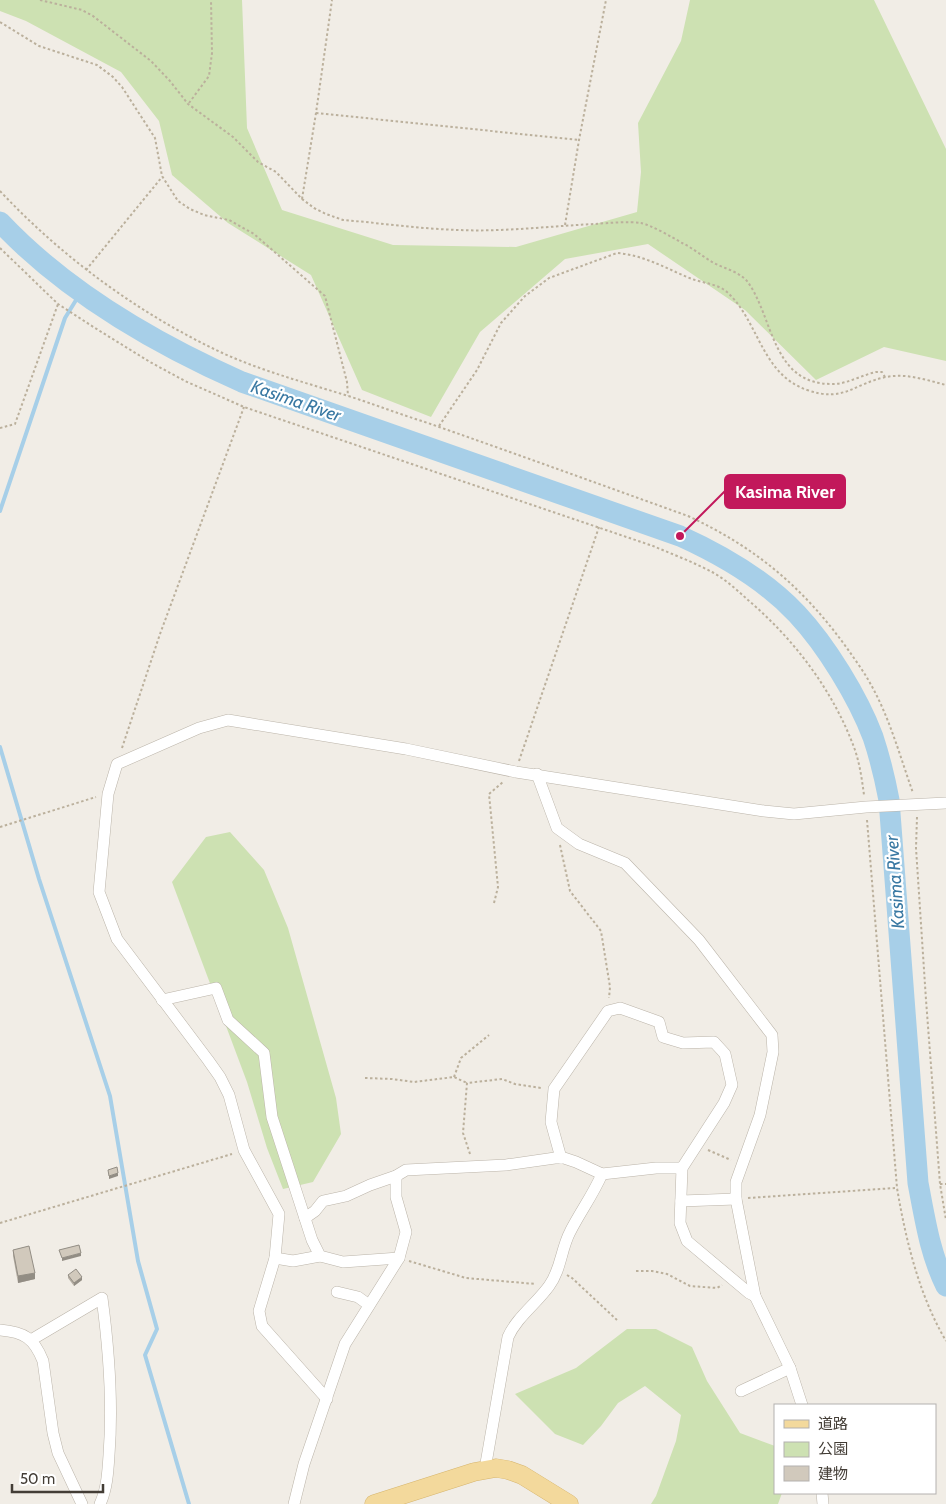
<svg xmlns="http://www.w3.org/2000/svg" width="946" height="1504" font-family="Cabin,'Noto Sans JP',sans-serif">
	<style>
		.green { fill: #cde1b2 }
		.lines { fill: none; stroke-linecap: round; stroke-linejoin: round }
		.stream { stroke: #a7cfe8; stroke-width: 4 }
		.river { stroke: #a7cfe8; stroke-width: 21 }
		.street-casing { stroke: #bbb4a9; stroke-width: 12 }
		.primary-casing { stroke: #d6b56e; stroke-width: 19 }
		.path { stroke: #bbb09c; stroke-width: 2; stroke-dasharray: 2.5 2.5; stroke-linecap: butt }
		.street { stroke: #fff; stroke-width: 11 }
		.primary { stroke: #f3d99c; stroke-width: 18 }
		.wall { fill: #b4ada2 }
		.shaded-wall { fill: #928d84 }
		.building { fill: #d1c9bc; stroke: #928d84 }
		.labels { text-anchor: middle; dominant-baseline: central; stroke-width: 4.5; stroke-linejoin: round; paint-order: stroke }
		.water-label { font-size: 18px; font-style: italic; fill: #3a79a3; stroke: #fff }
		.leader { fill: none; stroke: #c2185b; stroke-width: 2 }
		.callout-dot { fill: #c2185b; stroke: #fff; stroke-width: 2 }
		.callout { fill: #c2185b; stroke: #c2185b; stroke-width: 2 }
		.callout-label { font-size: 18px; text-anchor: middle; font-weight: bold; fill: #fff }
	</style>
	<rect width="100%" height="100%" fill="#f1ede6"/>
	<g class="green">
		<path d="M0 0H242L247 128 282 210 393 245 516 247 637 212 641 172 638 123 681 41 690 0H874L946 149V361L884 347 816 380 745 310 648 244 565 259 480 332 431 417 362 390 311 275 228 223 172 175 159 121 121 72 26 21 0 11Z"/>
		<path d="M230 832 264 870 288 928 336 1098 341 1134 313 1182 283 1189 267 1148 247 1082 172 882 206 837Z"/>
		<path d="M627 1329H656L692 1347 707 1381 740 1433 775 1446V1493H782L778 1504H651L656 1496 676 1441 681 1415 645 1386 618 1403 601 1426 583 1445 555 1434 515 1394 576 1368Z"/>
	</g>
	<g class="lines">
		<g class="stream">
			<path d="M0 511 65 318 81 292"/>
			<path d="M0 747 39 879 110 1096 138 1261 157 1329 145 1355 189 1504"/>
		</g>
		<path class="river" d="M0 222C67 293 154 343 242 382L680 536C722 555 765 580 797 614 826 645 858 697 873 737 880 758 885 779 889 800L918 1183C925 1219 930 1254 946 1286"/>
		<defs>
			<g id="street">
				<path d="M537 774 557 828 579 844 625 863 699 940 772 1035 773 1052 760 1115 736 1182V1199L755 1296 790 1368 802 1405"/>
				<path d="M162 1000 216 988 228 1020 264 1053 272 1117 312 1240 320 1256 343 1262 399 1258"/>
				<path d="M561 1158 551 1122 554 1089 608 1011 620 1008 659 1022 663 1037 683 1043 714 1042 725 1054 732 1085 724 1103 682 1168 680 1223 687 1241 749 1293 755 1296"/>
				<path d="M681 1201 736 1199"/>
				<path d="M305 1218 315 1211 323 1201 346 1196 370 1185 396 1176 406 1170 506 1165 555 1158H564L576 1162 602 1174 656 1168H682"/>
				<path d="M275 1258 293 1261 320 1256"/>
				<path d="M337 1292 358 1297 369 1305"/>
				<path d="M0 1330C24 1332 34 1338 43 1361L53 1433 58 1453 82 1504"/>
				<path d="M31 1340 102 1298C109 1350 113 1403 109 1455 108 1471 107 1489 100 1504"/>
				<path d="M741 1391 790 1368"/>
				<path d="M327 1399 262 1326 259 1311 275 1258 279 1214 244 1150 229 1095 220 1077 208 1060 117 939 99 892 108 794 117 764 199 728 228 720 406 749 516 772 764 811 794 814 866 807 946 803"/>
				<path d="M485 1469 508 1337C517 1317 536 1304 549 1286 561 1270 561 1249 570 1232 580 1212 593 1195 602 1174"/>
				<path d="M822 1493 823 1504"/>
				<path d="M294 1504 304 1464 345 1344 399 1258 406 1232 396 1197V1176"/>
			</g>
			<path id="primary" d="M374 1504 474 1472 496 1468 508 1470 522 1475 569 1504"/>
		</defs>
		<use href="#street" class="street-casing"/>
		<use href="#primary" class="primary-casing"/>
		<g class="path">
			<path d="M40 0 82 10 93 16 151 61 170 81 188 104 233 137 258 162 276 172 302 199 314 208 326 214 343 220C381 223 421 229 459 230 505 232 550 226 595 224 608 223 629 221 641 223 651 225 672 237 682 243 693 248 703 257 714 263 725 269 738 271 747 281 774 317 771 385 833 384 847 384 862 375 876 372H882L885 377"/>
			<path d="M0 22 39 46 97 65 113 77 122 87 155 138 162 176 178 201 190 209 204 215 229 220 254 234 325 296 347 382 348 396"/>
			<path d="M189 103 209 76 212 53 211 0"/>
			<path d="M316 113 579 140"/>
			<path d="M0 191C61 256 134 310 214 349 255 369 300 381 345 395 371 403 396 413 422 421 511 452 599 484 688 516 757 548 805 589 849 651 856 661 864 672 870 683 889 716 900 756 913 793"/>
			<path d="M302 199 316 113 332 0"/>
			<path d="M565 225 579 140 606 0"/>
			<path d="M0 248 58 304 95 328 150 362 185 381 244 407 653 546C672 554 693 562 712 572 725 579 737 590 748 600 795 640 834 692 855 750 860 765 862 780 864 795"/>
			<path d="M86 270 162 177"/>
			<path d="M439 426 477 370 501 323 525 296 549 278 617 253C644 255 667 269 692 279 703 283 718 284 727 292 759 321 761 374 807 390 844 403 855 383 886 377 907 373 926 380 946 385"/>
			<path d="M0 428 15 424 58 304"/>
			<path d="M122 748 160 634 244 407"/>
			<path d="M519 761 599 527"/>
			<path d="M917 817 916 848 926 1000 940 1184 946 1220"/>
			<path d="M867 820 897 1188C906 1241 919 1295 946 1341"/>
			<path d="M0 827 96 797"/>
			<path d="M560 845 570 891 601 931 610 987 609 998"/>
			<path d="M494 903 498 887 489 794 503 782"/>
			<path d="M454 1077 461 1058 489 1035"/>
			<path d="M365 1078 392 1079 414 1082 454 1077 467 1083"/>
			<path d="M708 1150 731 1160"/>
			<path d="M470 1154 463 1133 467 1083 502 1079 515 1084 541 1088"/>
			<path d="M940 1184H946"/>
			<path d="M748 1198 895 1188"/>
			<path d="M0 1223 232 1154"/>
			<path d="M409 1261 466 1278 536 1284"/>
			<path d="M636 1271H652L667 1274 690 1286 717 1288 722 1285"/>
			<path d="M567 1275 572 1278 617 1320"/>
		</g>
		<use href="#street" class="street"/>
		<use href="#primary" class="primary"/>
	</g>
	<g class="wall">
		<path d="M13 1250 35 1279 18 1283 13 1256Z"/>
		<path d="M68 1275 82 1280 74 1286 68 1278Z"/>
	</g>
	<g class="shaded-wall">
		<path d="M118 1173V1176L109 1179V1176Z"/>
		<path d="M81 1253V1256L62 1261V1258Z"/>
		<path d="M35 1273V1279L18 1283V1276Z"/>
		<path d="M82 1277V1280L74 1286V1283Z"/>
	</g>
	<g class="building">
		<path d="M117 1167 118 1173 109 1176 108 1170Z"/>
		<path d="M79 1245 81 1253 62 1258 59 1250Z"/>
		<path d="M29 1246 35 1273 18 1276 13 1250Z"/>
		<path d="M76 1269 82 1277 74 1283 68 1275Z"/>
	</g>
	<g class="labels">
		<g class="water-label">
			<text transform="translate(296 401) rotate(19)">Kasima River</text>
			<text transform="translate(895 882) rotate(-94)">Kasima River</text>
		</g>
	</g>
	<path class="leader" d="M680 536L725 491"/>
	<circle class="callout-dot" cx="680" cy="536" r="5"/>
	<rect class="callout" x="725" y="475" width="120" height="33" rx="5"/>
	<g class="callout-label">
		<text x="785" y="498">Kasima River</text>
	</g>
	<rect x="774" y="1404" width="162" height="90" fill="#ffffff" stroke="#b4b1af"/>
	<rect x="784" y="1420" width="25" height="8" fill="#f3d99c" stroke="#b4b1af"/>
	<text x="818" y="1429" font-size="15" fill="#433d36">道路</text>
	<rect x="784" y="1442" width="25" height="15" fill="#cde1b2" stroke="#b4b1af"/>
	<text x="818" y="1454" font-size="15" fill="#433d36">公園</text>
	<rect x="784" y="1466" width="25" height="15" fill="#d1c9bc" stroke="#b4b1af"/>
	<text x="818" y="1479" font-size="15" fill="#433d36">建物</text>
	<path d="M12 1484v8h91v-8" fill="none" stroke="#433d36" stroke-width="2.5"/>
	<text x="20" y="1484" font-size="15" fill="#433d36" stroke="#ffffff" stroke-width="4" paint-order="stroke">50 m</text>
</svg>
